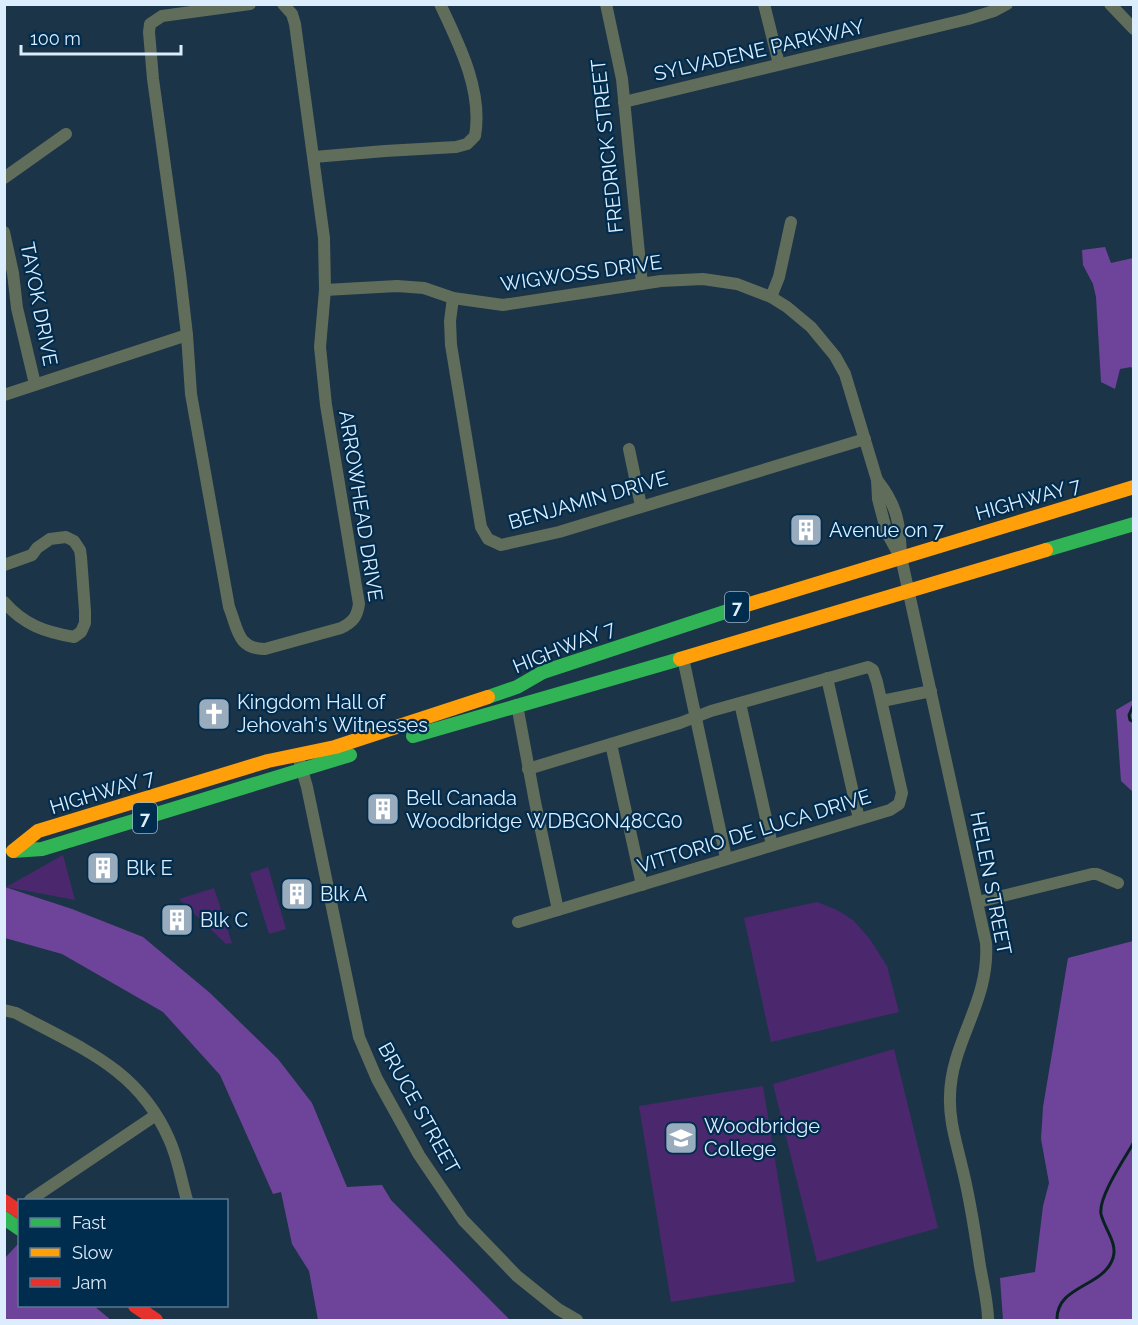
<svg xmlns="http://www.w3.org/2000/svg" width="1138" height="1325" font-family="Raleway,sans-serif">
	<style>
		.green { fill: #4b286e }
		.forest { fill: #6e449b }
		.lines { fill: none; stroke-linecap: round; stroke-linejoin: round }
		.stream { stroke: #092221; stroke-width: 3 }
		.street { stroke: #616d5b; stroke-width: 12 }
		.fast { stroke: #30b455; stroke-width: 14 }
		.slow { stroke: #ff9f0a; stroke-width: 14 }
		.jam { stroke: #e5322d; stroke-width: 14 }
		.labels { text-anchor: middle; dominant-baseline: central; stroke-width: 4.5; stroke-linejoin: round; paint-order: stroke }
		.shield { fill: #002c4e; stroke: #9ab3c9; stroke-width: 1.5 }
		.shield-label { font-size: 18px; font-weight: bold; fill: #dcedfe }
		.street-label { font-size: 20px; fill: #dcedfe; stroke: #002c4e }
		.poi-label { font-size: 20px; fill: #dcedfe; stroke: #002c4e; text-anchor: start }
	</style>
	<rect width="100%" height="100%" fill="#1b3447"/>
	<g class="green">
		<path d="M63 855 75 900 6 887Z"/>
		<path d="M268 867 286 929 269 934 250 873Z"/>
		<path d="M214 888 232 943 226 944 179 899Z"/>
		<path d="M817 902 837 910 853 920 869 938 887 966 899 1012 771 1042 744 918Z"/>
		<path d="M894 1049 938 1228 817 1262 773 1084Z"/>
		<path d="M763 1086 795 1282 671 1302 639 1106Z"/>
	</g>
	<g class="forest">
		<path d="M1105 247 1111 263 1133 258V370L1131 367 1120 369 1115 389 1101 382 1096 297 1093 284 1083 265 1082 250Z"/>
		<path d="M1133 700V792L1121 781 1116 710Z"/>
		<path d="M5 887 72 909 143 937 210 993 278 1059 312 1103 347 1187 382 1185 391 1200 510 1320H318L309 1271 292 1244 281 1192 273 1194 220 1075 163 1012 62 954 5 938Z"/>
		<path d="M1133 941V1320H1003L1000 1278 1035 1272 1043 1206 1049 1183 1041 1139 1043 1107 1068 958Z"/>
		<path d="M17 1245 20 1247V1306H94L111 1320H5V1258Z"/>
	</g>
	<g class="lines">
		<g class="stream">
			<path d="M1134 704 1129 715 1130 720 1134 722"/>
			<path d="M1057 1320C1056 1285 1103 1288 1113 1258 1118 1243 1104 1228 1101 1214 1098 1197 1125 1158 1134 1142"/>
		</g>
		<g class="street">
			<path d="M250 4 162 16 150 24 149 32 153 79 180 274 187 335 191 394 229 607C238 629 237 649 265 649L341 628C353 622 357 617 359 604L326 405 320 347 325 290 324 238 295 24 292 14 283 4"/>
			<path d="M606 4 622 79 642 284"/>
			<path d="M764 4 779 64"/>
			<path d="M1110 4 1134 29"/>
			<path d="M624 102 968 19 994 11 1007 4"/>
			<path d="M314 157 385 151 456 147 467 144 475 136C483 91 459 44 440 4"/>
			<path d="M4 178 66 134"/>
			<path d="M4 232 13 273 17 308 35 384"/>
			<path d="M325 290 397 286 424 288 453 298 503 305 661 281 703 279 737 284 771 297 787 307 811 327 835 356 845 374 877 480 878 499 887 533 899 555"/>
			<path d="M771 297 779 277 791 222"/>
			<path d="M453 298 450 321 451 345 481 527 488 539 501 545 559 532 865 439"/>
			<path d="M4 395 187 335"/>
			<path d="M629 449 641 506"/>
			<path d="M877 480C898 506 900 525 901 557L986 943C990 1002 951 1041 950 1096 949 1120 956 1141 961 1163 970 1197 975 1232 980 1266 983 1284 988 1303 988 1320"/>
			<path d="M4 565 32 555 37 548 50 539 66 537 74 541 80 550 81 557 85 611V623L81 632 74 637C45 632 24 625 4 602"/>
			<path d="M683 658 726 858"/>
			<path d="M827 678 859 819"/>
			<path d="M882 701 931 691"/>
			<path d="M740 703 772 845"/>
			<path d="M517 705 535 802 558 910"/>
			<path d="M611 744 642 885"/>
			<path d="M300 763 307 787 359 1037 377 1079 419 1155 463 1220 517 1276 558 1309 577 1320"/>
			<path d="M978 902 1092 874H1097L1118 883"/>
			<path d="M518 922 890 810 899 804 902 793 877 682 873 670 868 667 711 711 680 723 528 769"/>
			<path d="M4 1010 16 1013C80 1048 138 1068 169 1139 178 1158 181 1180 187 1200"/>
			<path d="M30 1200 156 1115"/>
		</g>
		<g class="fast">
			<path d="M1046 550 1134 524"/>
			<path d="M488 697 517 687 543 672 743 606"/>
			<path d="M413 736 680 659"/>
			<path d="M13 851 42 849 350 755"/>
			<path d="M4 1218 20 1229"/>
		</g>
		<g class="slow">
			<path d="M743 606 1134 487"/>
			<path d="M680 659 1046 550"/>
			<path d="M13 851 38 831 268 761 335 747 488 697"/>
		</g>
		<g class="jam">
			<path d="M4 1201 20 1212"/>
			<path d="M135 1306 156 1320"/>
		</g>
	</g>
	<defs>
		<symbol id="building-square" viewBox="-11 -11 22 22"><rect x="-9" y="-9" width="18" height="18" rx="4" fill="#98acbe" stroke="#002c4e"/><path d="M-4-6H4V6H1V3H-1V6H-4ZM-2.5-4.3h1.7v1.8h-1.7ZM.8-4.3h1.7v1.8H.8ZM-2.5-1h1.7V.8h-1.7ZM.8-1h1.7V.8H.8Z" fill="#fff"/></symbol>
		<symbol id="church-square" viewBox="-11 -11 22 22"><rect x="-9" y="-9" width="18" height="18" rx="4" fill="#98acbe" stroke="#002c4e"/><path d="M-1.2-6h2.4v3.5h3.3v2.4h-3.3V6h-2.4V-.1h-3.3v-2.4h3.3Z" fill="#fff"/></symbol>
		<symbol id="school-square" viewBox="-11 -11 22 22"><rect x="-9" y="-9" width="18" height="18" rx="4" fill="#98acbe" stroke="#002c4e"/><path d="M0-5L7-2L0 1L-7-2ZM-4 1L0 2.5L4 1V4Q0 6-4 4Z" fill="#fff"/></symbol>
	</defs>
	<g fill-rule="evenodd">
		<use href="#building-square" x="787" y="511" width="38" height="38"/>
		<use href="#church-square" x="195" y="695" width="38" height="38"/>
		<use href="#building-square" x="364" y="790" width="38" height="38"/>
		<use href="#building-square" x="84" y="849" width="38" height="38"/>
		<use href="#building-square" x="278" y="875" width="38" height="38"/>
		<use href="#building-square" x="158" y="901" width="38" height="38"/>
		<use href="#school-square" x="662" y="1119" width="38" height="38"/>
	</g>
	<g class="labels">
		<g class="shield">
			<rect x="725" y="592" width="24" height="30" rx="4.5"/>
			<rect x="133" y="803" width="24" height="30" rx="4.5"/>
		</g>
		<g class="shield-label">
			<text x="737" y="607">7</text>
			<text x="145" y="818">7</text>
		</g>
		<g class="street-label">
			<text transform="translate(759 50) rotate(-13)">SYLVADENE PARKWAY</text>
			<text transform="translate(607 146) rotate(-96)">FREDRICK STREET</text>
			<text transform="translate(581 273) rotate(-8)">WIGWOSS DRIVE</text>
			<text transform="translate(39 304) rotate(79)">TAYOK DRIVE</text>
			<text transform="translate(1028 499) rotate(-16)">HIGHWAY 7</text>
			<text transform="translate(588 500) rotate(-16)">BENJAMIN DRIVE</text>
			<text transform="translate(361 506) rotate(81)">ARROWHEAD DRIVE</text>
			<text transform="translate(564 647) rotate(-22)">HIGHWAY 7</text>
			<text transform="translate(102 792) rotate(-17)">HIGHWAY 7</text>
			<text transform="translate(754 831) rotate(-17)">VITTORIO DE LUCA DRIVE</text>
			<text transform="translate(991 883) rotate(79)">HELEN STREET</text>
			<text transform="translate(419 1108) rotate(61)">BRUCE STREET</text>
		</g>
		<g class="poi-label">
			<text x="829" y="530">Avenue on 7</text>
			<text x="237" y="702">Kingdom Hall of<tspan x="237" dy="23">Jehovah's Witnesses</tspan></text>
			<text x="406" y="798">Bell Canada<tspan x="406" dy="23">Woodbridge WDBGON48CG0</tspan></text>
			<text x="126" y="868">Blk E</text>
			<text x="320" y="894">Blk A</text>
			<text x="200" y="920">Blk C</text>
			<text x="704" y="1126">Woodbridge<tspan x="704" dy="23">College</tspan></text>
		</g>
	</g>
	<rect width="1138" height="1325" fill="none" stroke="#dcedfe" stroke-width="12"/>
	<rect x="18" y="1199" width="210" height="108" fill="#002c4e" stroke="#587994" stroke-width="1.5"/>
	<rect x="30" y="1218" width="30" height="9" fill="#30b455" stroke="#587994" stroke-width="1.5"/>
	<text x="72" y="1229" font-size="18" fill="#dcedfe">Fast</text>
	<rect x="30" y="1248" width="30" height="9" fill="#ff9f0a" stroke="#587994" stroke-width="1.5"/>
	<text x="72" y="1259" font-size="18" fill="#dcedfe">Slow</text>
	<rect x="30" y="1278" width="30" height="9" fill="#e5322d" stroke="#587994" stroke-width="1.5"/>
	<text x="72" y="1289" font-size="18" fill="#dcedfe">Jam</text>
	<path d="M21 45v9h160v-9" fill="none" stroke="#dcedfe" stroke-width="3"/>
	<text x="30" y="45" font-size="18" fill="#dcedfe" stroke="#002c4e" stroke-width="4.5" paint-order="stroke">100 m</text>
</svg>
